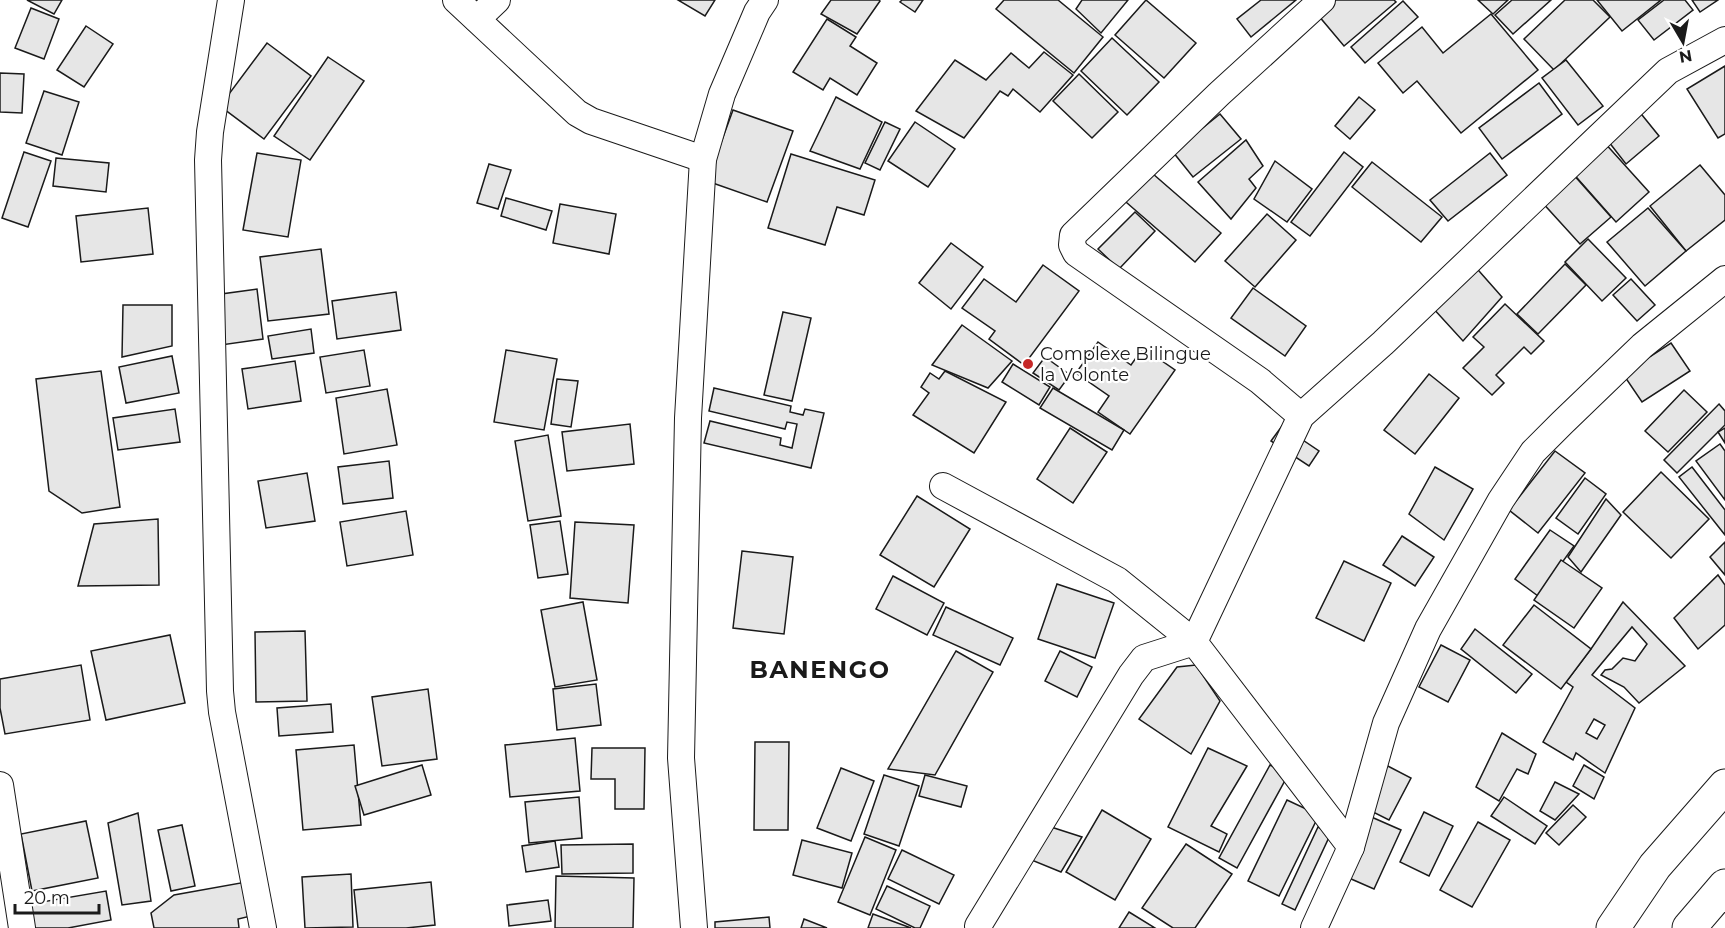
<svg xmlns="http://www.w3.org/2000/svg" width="1725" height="928" font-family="Montserrat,sans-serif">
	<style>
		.building { fill: #e6e6e6; stroke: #1a1a1a; stroke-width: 1.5; fill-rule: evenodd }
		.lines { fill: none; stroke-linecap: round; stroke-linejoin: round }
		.minor-casing { stroke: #1a1a1a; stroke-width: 28 }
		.primary-casing { stroke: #1a1a1a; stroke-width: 35 }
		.minor { stroke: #fff; stroke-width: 26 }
		.primary { stroke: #fff; stroke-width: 33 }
		.poi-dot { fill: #c62828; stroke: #fff; stroke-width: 2 }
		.labels { text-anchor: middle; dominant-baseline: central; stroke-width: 4.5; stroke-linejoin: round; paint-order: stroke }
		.poi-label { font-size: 18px; fill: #1a1a1a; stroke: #fff; text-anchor: start }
		.district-label { font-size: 24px; font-weight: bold; letter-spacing: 1.5px; fill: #1a1a1a; stroke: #fff }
	</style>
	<rect width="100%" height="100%" fill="#fff"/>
	<g class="building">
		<path d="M27 0H62L54 14Z"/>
		<path d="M678 0H715L705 16Z"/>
		<path d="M831 0H879L880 1 857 34 821 14Z"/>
		<path d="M902 0H923L915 12 900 2Z"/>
		<path d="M1004 0H1058L1103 37 1074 73 996 9Z"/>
		<path d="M1082 0H1128L1101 33 1076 9Z"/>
		<path d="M1146 0 1196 43 1164 78 1115 35Z"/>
		<path d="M1261 0H1296L1251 37 1237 19Z"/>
		<path d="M1336 0H1394L1396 2 1344 46 1318 15Z"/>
		<path d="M1478 0H1508L1493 14Z"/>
		<path d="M1512 0H1551L1513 34 1495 15Z"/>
		<path d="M1565 0H1593L1610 17 1554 70 1524 39Z"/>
		<path d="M1597 0H1661L1622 31Z"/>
		<path d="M1664 0H1685L1693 10 1654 40 1638 20Z"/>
		<path d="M1692 0H1718L1700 12Z"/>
		<path d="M1403 1 1418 17 1365 63 1351 47Z"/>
		<path d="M31 8 59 19 44 59 15 48Z"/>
		<path d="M1491 14 1538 70 1461 133 1417 81 1403 93 1378 63 1422 27 1443 53Z"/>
		<path d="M827 19 856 37 850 46 877 63 857 95 830 78 823 90 793 72Z"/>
		<path d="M86 26 113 44 84 87 57 70Z"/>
		<path d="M1112 38 1159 82 1127 115 1081 71Z"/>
		<path d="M267 43 311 76 264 139 220 106Z"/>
		<path d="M1044 52 1073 75 1040 112 1013 89 1008 96 1000 91 964 138 916 111 955 60 986 80 1011 53 1029 68Z"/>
		<path d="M328 57 364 81 310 160 274 136Z"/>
		<path d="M1566 60 1603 106 1578 125 1542 78Z"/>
		<path d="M1725 66V134L1718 138 1687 89Z"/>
		<path d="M0 73 24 74 22 113 0 112Z"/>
		<path d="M1079 74 1118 112 1092 138 1053 101Z"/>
		<path d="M1539 83 1562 114 1502 159 1479 128Z"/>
		<path d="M44 91 79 102 62 155 26 143Z"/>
		<path d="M836 97 882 122 860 169 810 151Z"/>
		<path d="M1359 97 1375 110 1350 139 1335 126Z"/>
		<path d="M733 110 793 131 767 202 707 181Z"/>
		<path d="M1638 110 1659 136 1626 164 1605 137Z"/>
		<path d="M1220 114 1241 139 1193 177 1173 152Z"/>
		<path d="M885 122 900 129 880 170 865 163Z"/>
		<path d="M915 122 955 149 928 187 888 161Z"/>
		<path d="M1246 140 1263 166 1249 179 1256 188 1231 219 1198 182Z"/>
		<path d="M1603 141 1649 192 1616 222 1570 170Z"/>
		<path d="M24 152 51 161 28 227 2 218Z"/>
		<path d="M1344 152 1363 167 1310 236 1291 222Z"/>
		<path d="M257 153 301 160 288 237 243 230Z"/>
		<path d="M1490 153 1507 175 1448 221 1430 200Z"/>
		<path d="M791 154 875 180 864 215 837 207 825 245 768 228Z"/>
		<path d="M56 158 109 163 106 192 53 186Z"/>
		<path d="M1275 161 1312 189 1287 222 1254 199Z"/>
		<path d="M1372 162 1442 217 1421 242 1352 187Z"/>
		<path d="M489 164 511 170 498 209 477 203Z"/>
		<path d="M1700 165 1725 195V220L1686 251 1650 206Z"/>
		<path d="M1145 167 1221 233 1195 262 1119 196Z"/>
		<path d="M1572 173 1611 217 1580 244 1540 200Z"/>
		<path d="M506 198 552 211 546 230 501 216Z"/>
		<path d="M560 204 616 214 609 254 553 243Z"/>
		<path d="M148 208 153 254 81 262 76 216Z"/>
		<path d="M1648 208 1686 251 1645 286 1607 242Z"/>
		<path d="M1135 212 1155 231 1119 269 1098 249Z"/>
		<path d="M1267 214 1296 240 1255 287 1225 261Z"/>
		<path d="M1588 239 1626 278 1602 301 1565 262Z"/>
		<path d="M951 243 983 267 951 309 919 283Z"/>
		<path d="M321 249 329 314 268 321 260 257Z"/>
		<path d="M1464 254 1502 297 1463 341 1421 295Z"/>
		<path d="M1565 264 1586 285 1538 334 1517 314Z"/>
		<path d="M1043 265 1079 291 1024 365 989 339 995 331 962 308 984 279 1016 302Z"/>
		<path d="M1631 279 1655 305 1637 321 1613 295Z"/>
		<path d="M1253 288 1306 326 1285 356 1231 318Z"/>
		<path d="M257 289 263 339 221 345 214 295Z"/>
		<path d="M396 292 401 330 337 339 332 301Z"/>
		<path d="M1505 304 1544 341 1531 354 1524 347 1496 375 1504 383 1492 395 1463 368 1484 347 1473 337Z"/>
		<path d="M123 305H172V346L122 357Z"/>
		<path d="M783 312 811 318 792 401 764 395Z"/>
		<path d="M962 325 1012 361 988 388 932 365Z"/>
		<path d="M311 329 314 353 272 359 268 336Z"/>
		<path d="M1098 342 1131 365 1143 348 1175 370 1130 434 1098 412 1109 396 1076 373Z"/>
		<path d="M1671 343 1690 371 1642 402 1623 374Z"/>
		<path d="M364 350 370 386 326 393 320 357Z"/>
		<path d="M506 350 557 359 544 430 494 422Z"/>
		<path d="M172 356 179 393 126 403 119 367Z"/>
		<path d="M1045 357 1070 375 1059 390 1033 373Z"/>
		<path d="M295 361 301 401 248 409 242 369Z"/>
		<path d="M1013 364 1050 387 1039 405 1002 382Z"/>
		<path d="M101 371 120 507 82 513 49 491 36 379Z"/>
		<path d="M945 371 1006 402 974 453 913 415 929 393 921 387 930 373 939 379Z"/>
		<path d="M1429 374 1459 398 1415 454 1384 430Z"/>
		<path d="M557 379 578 381 571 427 551 424Z"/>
		<path d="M714 388 791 406 790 412 803 415 805 409 824 413 811 468 704 443 710 421 781 438 780 445 792 448 797 424 787 422 785 429 709 411Z"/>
		<path d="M1053 388 1124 430 1112 450 1040 408Z"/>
		<path d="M387 389 397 445 344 454 336 398Z"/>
		<path d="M1684 390 1707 412 1668 452 1645 431Z"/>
		<path d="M1719 404 1725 411V425L1677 473 1664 460Z"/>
		<path d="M175 409 180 442 118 450 113 418Z"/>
		<path d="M630 424 634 464 567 471 562 432Z"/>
		<path d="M1282 426 1319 451 1309 466 1271 441Z"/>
		<path d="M1070 428 1107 452 1073 503 1037 479Z"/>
		<path d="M1725 428V443L1718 432Z"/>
		<path d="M548 435 561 516 528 521 515 441Z"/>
		<path d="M1720 444 1725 451V500L1696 461Z"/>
		<path d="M1555 451 1585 473 1538 533 1509 510Z"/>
		<path d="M389 461 393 498 343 504 338 467Z"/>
		<path d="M1435 467 1473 489 1444 540 1409 514Z"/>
		<path d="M1692 467 1725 510V535L1679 477Z"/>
		<path d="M1661 472 1709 519 1671 558 1623 512Z"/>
		<path d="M307 473 315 521 266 528 258 481Z"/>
		<path d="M1585 478 1606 494 1578 534 1556 518Z"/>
		<path d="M917 496 970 529 934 587 880 555Z"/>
		<path d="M1606 499 1621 515 1581 572 1568 557Z"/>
		<path d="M406 511 413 555 347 566 340 522Z"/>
		<path d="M158 519 159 585 78 586 94 524Z"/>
		<path d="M560 521 568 574 538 578 530 525Z"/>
		<path d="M575 522 634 525 628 603 570 598Z"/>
		<path d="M1550 530 1574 546 1538 596 1515 579Z"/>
		<path d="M1402 536 1434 557 1415 586 1383 565Z"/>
		<path d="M1725 542V575L1710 557Z"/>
		<path d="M742 551 793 557 784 634 733 628Z"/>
		<path d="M1561 560 1602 588 1574 628 1534 600Z"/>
		<path d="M1344 561 1391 583 1364 641 1316 618Z"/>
		<path d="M1718 575 1725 585V625L1698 649 1674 618Z"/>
		<path d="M893 576 944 603 927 635 876 609Z"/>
		<path d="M1057 584 1114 603 1095 658 1038 639Z"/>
		<path d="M583 602 597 680 555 687 541 610Z"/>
		<path d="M1623 602 1685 666 1639 703 1624 687 1601 675 1605 670 1612 669 1623 658 1635 661 1647 644 1632 627 1592 675 1635 708 1605 773 1576 753 1573 760 1543 742 1573 687 1566 682 1591 649ZM1594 719 1605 725 1597 739 1586 733Z"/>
		<path d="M1534 605 1591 649 1561 689 1503 645Z"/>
		<path d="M946 607 1013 638 1000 665 933 635Z"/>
		<path d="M1475 629 1532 674 1516 693 1461 649Z"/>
		<path d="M305 631 307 701 256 702 255 632Z"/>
		<path d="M170 635 185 703 106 720 91 651Z"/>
		<path d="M1441 645 1470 660 1448 702 1419 687Z"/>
		<path d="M956 651 993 672 935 775 888 769Z"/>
		<path d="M1060 651 1092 667 1077 697 1045 681Z"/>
		<path d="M81 665 90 720 5 734 0 708V679Z"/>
		<path d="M1196 665 1220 701 1191 754 1139 719 1177 667Z"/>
		<path d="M596 684 601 725 557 730 553 689Z"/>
		<path d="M428 689 437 759 382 766 372 697Z"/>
		<path d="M331 704 333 732 279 736 277 708Z"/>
		<path d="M1502 733 1536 754 1528 774 1517 769 1499 801 1476 787Z"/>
		<path d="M575 738 580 791 510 797 505 745Z"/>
		<path d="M755 742H789L788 830H754Z"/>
		<path d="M354 745 361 825 303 830 296 750Z"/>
		<path d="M592 748H645L644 809H615V779H591Z"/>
		<path d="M1208 748 1247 766 1211 826 1227 834 1219 852 1168 827Z"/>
		<path d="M1382 763 1411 778 1389 820 1359 805Z"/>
		<path d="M422 765 431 795 364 815 355 786Z"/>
		<path d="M1270 765 1288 775 1237 868 1219 858Z"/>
		<path d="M1584 765 1604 777 1594 799 1573 786Z"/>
		<path d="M841 768 874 781 851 841 817 828Z"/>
		<path d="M884 775 919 786 899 846 864 834Z"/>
		<path d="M925 775 967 786 961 807 919 796Z"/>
		<path d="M1555 782 1579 794 1555 820 1540 811Z"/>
		<path d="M579 797 582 838 529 843 525 802Z"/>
		<path d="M1504 797 1547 826 1535 844 1491 816Z"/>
		<path d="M1287 800 1319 815 1279 896 1248 881Z"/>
		<path d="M1573 805 1586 817 1559 845 1546 833Z"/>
		<path d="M1102 810 1151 839 1115 900 1066 872Z"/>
		<path d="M1360 812 1401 830 1374 889 1333 871Z"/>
		<path d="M1424 812 1453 826 1429 876 1400 862Z"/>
		<path d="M138 813 151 901 122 905 108 823Z"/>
		<path d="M86 821 98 878 32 891 21 834Z"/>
		<path d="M1478 822 1510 840 1472 907 1440 890Z"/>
		<path d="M182 825 195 886 171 891 158 830Z"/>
		<path d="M1051 827 1082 837 1061 872 1029 859Z"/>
		<path d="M1318 827 1331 833 1295 910 1282 904Z"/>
		<path d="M865 837 896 850 870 915 838 902Z"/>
		<path d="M802 840 852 853 842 888 793 875Z"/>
		<path d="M555 841 559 867 526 872 522 846Z"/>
		<path d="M633 844V873L562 874 561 845Z"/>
		<path d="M1186 844 1232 874 1195 928H1173L1142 908Z"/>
		<path d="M902 850 954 875 939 904 888 879Z"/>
		<path d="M351 874 353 927 305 928 302 877Z"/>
		<path d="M556 876 634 878 633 928H555Z"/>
		<path d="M246 882 255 915 238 919 239 928H154L151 913 174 895Z"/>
		<path d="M431 882 435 925 406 928H358L354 890Z"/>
		<path d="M887 886 930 906 920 928H915L876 909Z"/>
		<path d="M106 891 111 920 68 928H28L24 905Z"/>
		<path d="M548 900 551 921 509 926 507 905Z"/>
		<path d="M1129 912 1155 928H1119Z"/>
		<path d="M873 914 911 928H868Z"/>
		<path d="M769 917 770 928H715V922Z"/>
		<path d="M804 919 827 928H801Z"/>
	</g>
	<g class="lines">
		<defs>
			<g id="minor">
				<path d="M231 0 210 132 208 160 220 691 222 712 263 928"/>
				<path d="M456 0 577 113 591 121 703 159"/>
				<path d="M477 19 497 0"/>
				<path d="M1301 416 1260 381 1076 253 1072 245 1073 235 1219 94 1322 0"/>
				<path d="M943 486 1117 580 1194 642"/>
				<path d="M0 785 22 928"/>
				<path d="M1351 847 1194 642 1301 416 1383 343 1668 71 1725 40"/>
				<path d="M978 926 1131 675 1144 658 1194 642"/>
				<path d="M694 928 681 758 688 418 703 159 722 94 757 12 765 0"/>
				<path d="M1314 928 1351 847 1386 723 1428 629 1501 500 1533 452 1562 423 1642 346 1725 279"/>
			</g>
			<g id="primary">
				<path d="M1613 928 1655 866 1725 786"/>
				<path d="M1689 928 1725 886"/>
			</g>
		</defs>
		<use href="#minor" class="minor-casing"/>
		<use href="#primary" class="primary-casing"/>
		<use href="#minor" class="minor"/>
		<use href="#primary" class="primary"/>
	</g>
	<circle class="poi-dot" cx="1028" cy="364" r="6"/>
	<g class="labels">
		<g class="poi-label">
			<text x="1040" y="354">Complexe Bilingue<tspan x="1040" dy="21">la Volonte</tspan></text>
		</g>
		<g class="district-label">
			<text x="820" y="669">BANENGO</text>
		</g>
	</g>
	<g transform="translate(1683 42) rotate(170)" stroke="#ffffff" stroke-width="4.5" paint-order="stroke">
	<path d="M0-4.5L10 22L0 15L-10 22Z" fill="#1a1a1a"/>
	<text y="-9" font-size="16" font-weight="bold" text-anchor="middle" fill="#1a1a1a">N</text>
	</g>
	<path d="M15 904v9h84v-9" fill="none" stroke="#1a1a1a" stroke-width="3"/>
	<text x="24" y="904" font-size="18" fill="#1a1a1a" stroke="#ffffff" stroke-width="4.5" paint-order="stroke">20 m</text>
</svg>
